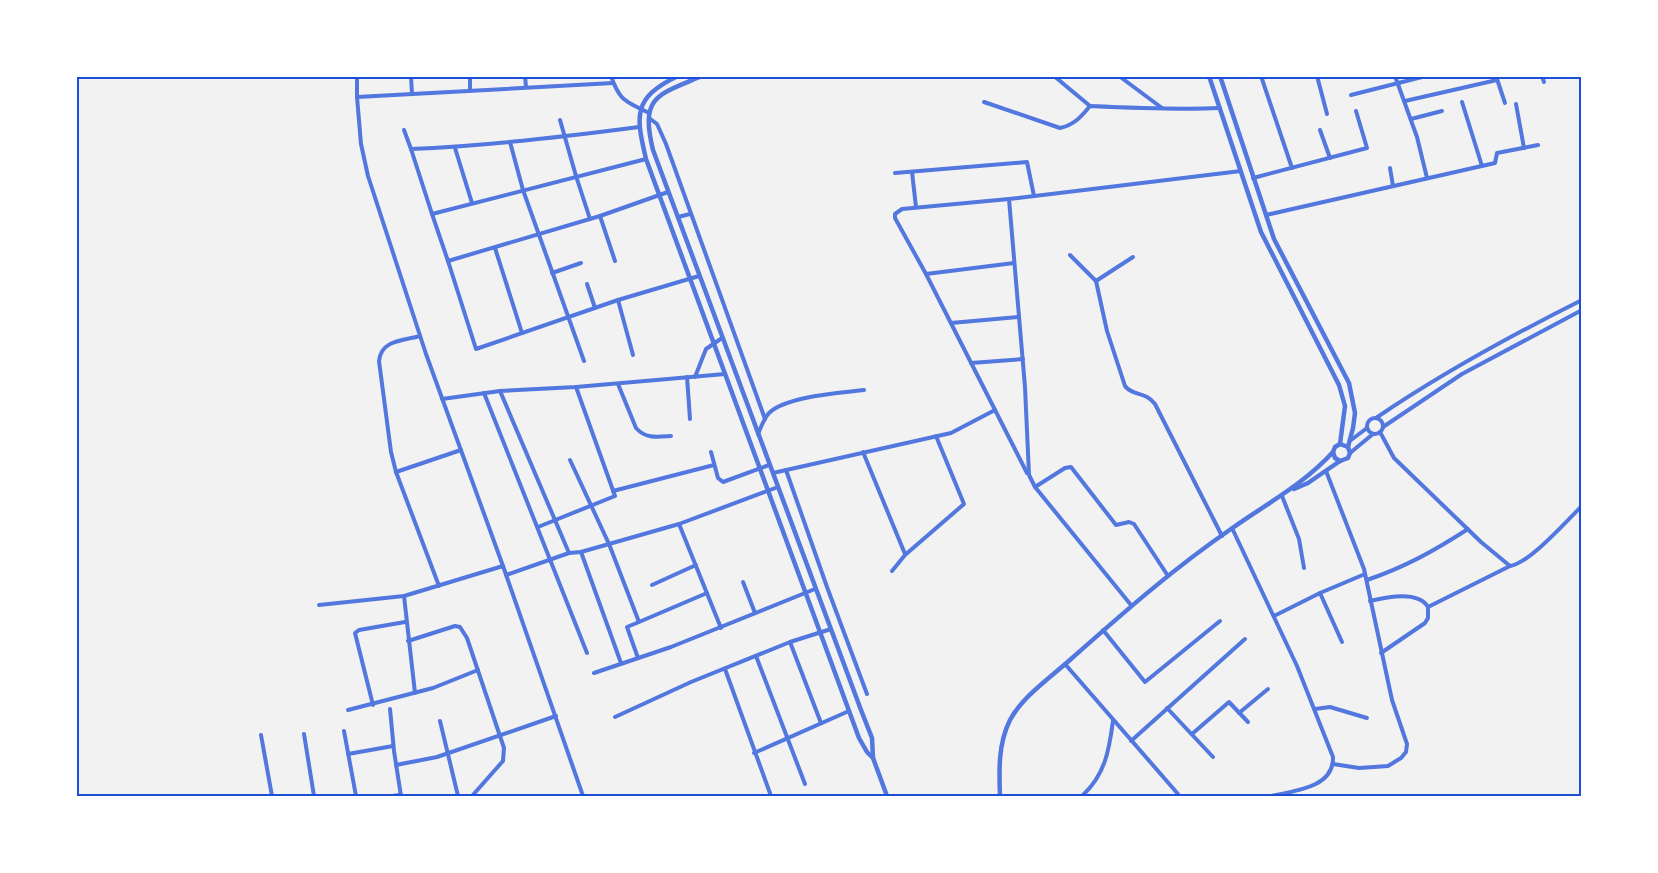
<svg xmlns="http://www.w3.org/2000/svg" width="1658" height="873" font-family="Raleway,sans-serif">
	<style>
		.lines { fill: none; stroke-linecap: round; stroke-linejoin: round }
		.minor { stroke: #5277de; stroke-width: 4 }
		.tertiary { stroke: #5277de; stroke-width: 4.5 }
		.neatline { fill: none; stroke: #1d4ed8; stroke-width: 2 }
	</style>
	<rect width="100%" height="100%" fill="#f2f2f2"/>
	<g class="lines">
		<g class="minor">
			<path d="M357 76V97L361 144 368 176 426 354 503 566 583 796"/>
			<path d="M411 76 412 94"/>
			<path d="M470 76V90"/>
			<path d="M525 76 526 87"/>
			<path d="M611 76C620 102 626 101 649 113"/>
			<path d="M1054 76 1090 106"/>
			<path d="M1119 76 1162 108"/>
			<path d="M1261 76 1292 168"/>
			<path d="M1317 76 1327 114"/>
			<path d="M1395 76 1417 137 1427 178"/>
			<path d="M1496 76 1505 103"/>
			<path d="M1542 76 1544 82"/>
			<path d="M1351 95 1426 76"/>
			<path d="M357 97 613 83"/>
			<path d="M1405 101 1497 80"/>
			<path d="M984 102 1060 128C1074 125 1081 117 1090 106 1133 108 1176 110 1220 108"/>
			<path d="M1462 102 1482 166"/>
			<path d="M1516 104 1524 148"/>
			<path d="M649 118 657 124 666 144 765 419"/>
			<path d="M1411 119 1442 111"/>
			<path d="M560 120 576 176 590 219"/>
			<path d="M639 127C563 137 487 146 411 149L432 214 646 159"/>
			<path d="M404 130 411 149"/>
			<path d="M1320 130 1330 158"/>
			<path d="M510 142 523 190 584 361"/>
			<path d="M455 148 472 203"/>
			<path d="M1390 168 1393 186"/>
			<path d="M912 172 916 207"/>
			<path d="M895 173 1027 162 1034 196"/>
			<path d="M1253 178 1367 148 1356 111"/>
			<path d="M668 192 600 216 448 261 476 349 618 300 699 276"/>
			<path d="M1009 199 902 209 895 214V218L926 274 1027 473"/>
			<path d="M432 214 448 261"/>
			<path d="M1266 215 1495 163 1497 153 1538 145"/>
			<path d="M600 216 615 261"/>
			<path d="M678 217 690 214"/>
			<path d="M495 248 522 333"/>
			<path d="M1070 255 1096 281 1107 331 1125 386C1132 396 1145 391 1155 404L1222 536"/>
			<path d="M552 273 581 263"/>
			<path d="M926 274 1014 263"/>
			<path d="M1096 281 1133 257"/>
			<path d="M587 284 595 308"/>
			<path d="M618 300 633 355"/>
			<path d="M951 323 1019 317"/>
			<path d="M420 336C402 341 381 340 379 361L391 452 396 472 439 586"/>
			<path d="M971 363 1023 359"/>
			<path d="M687 377 690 419"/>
			<path d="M695 377 706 349 722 338"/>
			<path d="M618 384 636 428C646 439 657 437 671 436"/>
			<path d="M500 391 569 553"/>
			<path d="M484 393 587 653"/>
			<path d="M442 399 500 391 576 387 725 374"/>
			<path d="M1376 418C1442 373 1510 336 1582 300"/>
			<circle cx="1375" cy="426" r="8"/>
			<path d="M1383 427 1462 374 1582 310"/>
			<path d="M1380 432 1394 458 1481 542 1510 566C1530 563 1566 521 1582 506"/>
			<path d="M758 434C761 427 764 418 769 413 786 396 841 393 864 390"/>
			<path d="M1351 440 1367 428"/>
			<path d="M711 452 718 478 723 482 769 465"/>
			<path d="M863 452 905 554"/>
			<path d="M1350 453 1373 434"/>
			<path d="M570 460 609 544 639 622 707 593"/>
			<path d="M786 470 827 587 867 694"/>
			<path d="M1326 471 1364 569 1392 700 1407 744 1406 752 1401 758 1388 766 1359 768 1333 764"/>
			<path d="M396 472 461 450"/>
			<path d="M773 473 951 433 995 410"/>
			<path d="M1035 487 1065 468 1071 467 1116 525 1129 522 1134 524 1168 576"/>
			<path d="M613 491 714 465"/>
			<path d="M1282 496 1299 539 1304 568"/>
			<path d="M679 524 721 628"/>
			<path d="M538 527 615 496 576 387"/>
			<path d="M1232 528 1297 666 1333 757C1334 788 1294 791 1271 796"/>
			<path d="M581 552 621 663"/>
			<path d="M892 571 905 555 964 504 936 436"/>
			<path d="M506 575 569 553 581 552 679 524 778 487"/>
			<path d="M1367 580C1405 567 1434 551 1468 529"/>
			<path d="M743 582 755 613"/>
			<path d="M652 585 696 565"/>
			<path d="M1320 593 1342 642"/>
			<path d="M404 596 415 693"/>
			<path d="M1370 601C1386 597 1418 590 1428 607L1510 566"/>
			<path d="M319 605 404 596 503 566"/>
			<path d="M1131 605 1035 487 1029 475 1025 387 1009 199 1241 171"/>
			<path d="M1274 616 1320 593 1365 574"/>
			<path d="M1103 630 1145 682 1220 621"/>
			<path d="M408 641 455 626 460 627 467 638 504 748 503 761 472 796"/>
			<path d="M790 642 821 723"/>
			<path d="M1381 653 1425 623 1428 618V607"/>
			<path d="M756 656 805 784"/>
			<path d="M638 658 627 627 639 622"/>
			<path d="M1065 664 1178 794"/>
			<path d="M725 669 771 796"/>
			<path d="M594 673 671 647 815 589"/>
			<path d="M373 705 355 633 359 630 405 622"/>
			<path d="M1167 708 1213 757"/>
			<path d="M390 709 394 751 401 796"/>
			<path d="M1315 709 1330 707 1367 718"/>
			<path d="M348 710 433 688 478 670"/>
			<path d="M1239 713 1268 689"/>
			<path d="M615 717 691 682 790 642 831 629"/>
			<path d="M440 721 458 796"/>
			<path d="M344 731 356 796"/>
			<path d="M304 734 314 796"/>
			<path d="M1192 734 1229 702 1248 722"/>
			<path d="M261 735 272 796"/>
			<path d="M1131 741 1245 639"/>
			<path d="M754 753 849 711"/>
			<path d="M348 754 393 746"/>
			<path d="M396 765 437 757 556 716"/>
			<path d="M392 796 400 795"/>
			<path d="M1082 796C1105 775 1109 751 1113 721"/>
		</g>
		<g class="tertiary">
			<path d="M678 76C632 98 636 116 646 159L859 738 867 752 873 758"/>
			<path d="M702 76C657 95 640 96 653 150L861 710 872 738 873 758 887 796"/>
			<path d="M1209 76 1261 232 1339 385 1345 406 1340 444"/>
			<path d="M1220 76 1274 239 1349 383 1355 413 1353 428 1348 447"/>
			<path d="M1340 461 1335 458 1333 452 1335 447 1340 444"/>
			<path d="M1294 489 1308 483 1340 461 1348 458 1350 453 1348 447 1340 444"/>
			<path d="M1000 796C999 771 998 744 1010 720 1023 696 1051 677 1071 659 1123 613 1174 568 1231 529 1266 504 1303 485 1333 452"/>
		</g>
	</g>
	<rect width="1658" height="873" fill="none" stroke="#ffffff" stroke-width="156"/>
	<rect x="78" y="78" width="1502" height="717" class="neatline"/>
</svg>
